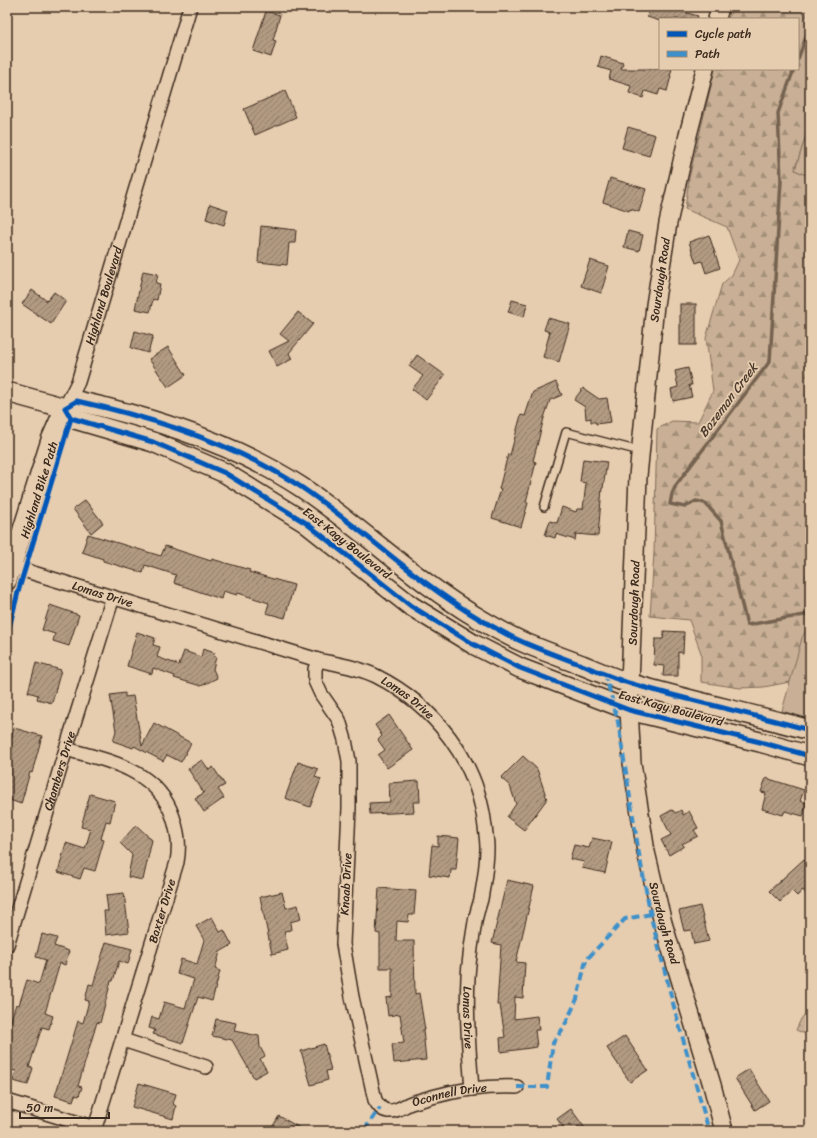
<svg xmlns="http://www.w3.org/2000/svg" width="817" height="1138" font-family="Sriracha,sans-serif">
	<style>
		.forest { fill: url(#forest-firs); stroke: #826c5a }
		.park { fill: #c8af95; stroke: #826c5a }
		.lines { fill: none; stroke-linecap: round; stroke-linejoin: round }
		.stream { stroke: #756250; stroke-width: 3.5 }
		.building { fill: url(#building-hatch); stroke: #3b2a1e }
		.service-casing { stroke: #3b2a1e; stroke-width: 10 }
		.minor-casing { stroke: #3b2a1e; stroke-width: 16 }
		.tertiary-casing { stroke: #3b2a1e; stroke-width: 20 }
		.secondary-casing { stroke: #3b2a1e; stroke-width: 22 }
		.service { stroke: #e7cdaf; stroke-width: 7 }
		.minor { stroke: #e7cdaf; stroke-width: 13 }
		.tertiary { stroke: #e7cdaf; stroke-width: 17 }
		.secondary { stroke: #e7cdaf; stroke-width: 19 }
		.quiet { stroke: #3e90ca; stroke-width: 4; stroke-dasharray: 8 4; stroke-linecap: butt }
		.cycleway-casing { stroke: #e7cdaf; stroke-width: 8 }
		.cycleway { stroke: #0057b8; stroke-width: 5 }
		.labels { text-anchor: middle; dominant-baseline: central; stroke-width: 3.5; stroke-linejoin: round; paint-order: stroke }
		.street-label { font-size: 12px; fill: #3b2a1e; stroke: #e7cdaf }
		.water-label { font-size: 13px; font-style: italic; fill: #4e3d2f; stroke: #e7cdaf }
	</style>
	<defs>
		<pattern id="forest-firs" width="22" height="20" patternUnits="userSpaceOnUse"><rect width="22" height="20" fill="#c8af95"/><path d="M5 1l3.5 6h-7zM16 11l3.5 6h-7z" fill="#a48f79"/></pattern>
		<pattern id="building-hatch" width="6" height="6" patternUnits="userSpaceOnUse"><rect width="6" height="6" fill="#b29a82"/><path d="M-1 1l2-2M0 6l6-6M5 7l2-2" fill="none" stroke="#927e6a"/></pattern>
	</defs>
	<rect width="100%" height="100%" fill="#e7cdaf"/>
	<filter id="ink" filterUnits="userSpaceOnUse"><feTurbulence type="fractalNoise" baseFrequency=".025" numOctaves="2"/><feDisplacementMap in="SourceGraphic" scale="8" xChannelSelector="R" yChannelSelector="G"/><feConvolveMatrix kernelMatrix="1 2 1 2 8 2 1 2 1" color-interpolation-filters="sRGB"/></filter>
	<g filter="url(#ink)">
		<g class="forest">
			<path d="M733 7H810V123L795 170 810 177V337L807 346 810 348V678L764 687 740 688 701 682V653L689 620 650 616 654 553 657 429 672 421 698 422 713 391 706 338 722 284 732 275 739 260 727 227 685 209 689 178 715 69H798V19H728Z"/>
			<path d="M810 1008V1036L796 1030 801 1019Z"/>
		</g>
		<g class="park">
			<path d="M810 123V177L795 170Z"/>
			<path d="M810 623V719L782 711 802 638Z"/>
		</g>
		<g class="lines">
			<g class="stream">
				<path d="M798 59 810 26"/>
				<path d="M794 69 778 113 781 181 770 361 676 485 672 494 670 504 685 507 696 501 705 503 721 521 747 625 810 614"/>
			</g>
		</g>
		<g class="building">
			<path d="M650 7H666L698 16 697 19H660V21L647 17Z"/>
			<path d="M266 11 280 15 273 40 276 41 271 57 253 51Z"/>
			<path d="M601 56 623 63 621 69H672L670 76H671L667 91 660 89 658 95 645 91 643 98 629 93 631 86 609 79 611 71 598 67Z"/>
			<path d="M285 91 296 117 255 135 244 109Z"/>
			<path d="M628 127 655 135 649 156 622 148Z"/>
			<path d="M610 178 646 189 639 212 630 209 629 211 603 202Z"/>
			<path d="M210 204 228 210 224 225 206 219Z"/>
			<path d="M261 226 296 230 295 243H289L287 265 258 262Z"/>
			<path d="M628 231 643 235 639 251 624 247Z"/>
			<path d="M709 235 720 268 706 273 702 261 696 263 689 242Z"/>
			<path d="M590 260 609 266 601 293 581 286Z"/>
			<path d="M143 271 158 274 156 283 160 284 157 300 153 299 150 312 135 309Z"/>
			<path d="M32 290 47 301 54 292 66 301 51 324 22 304Z"/>
			<path d="M512 300 527 304 524 317 508 312Z"/>
			<rect x="680" y="304" width="16" height="41"/>
			<path d="M298 312 313 324 289 353 292 359 277 367 269 351 289 341 280 334Z"/>
			<path d="M548 318 570 324 559 362 543 357 550 332 544 330Z"/>
			<path d="M135 331 153 336 148 353 131 348Z"/>
			<path d="M168 347 186 375 168 387 149 359Z"/>
			<path d="M417 355 445 375 426 400 412 389 423 376 409 366Z"/>
			<path d="M688 368 692 385H689L692 397 673 401 671 389 678 387 675 371Z"/>
			<path d="M556 382 562 395 550 400 544 418 533 461 536 462 526 502 528 503 521 527 492 518 501 489H499L508 454 510 455 521 415 525 416 533 392Z"/>
			<path d="M583 388 599 399 607 398 611 422 596 424V422H591V418L586 419 585 407 574 400Z"/>
			<path d="M583 459 607 462 603 488H602L598 536 576 534 575 540 556 534 555 538 545 535 550 521 557 523 562 507 576 512 577 509H583L586 483 580 482Z"/>
			<path d="M85 500 103 523 91 533 73 509Z"/>
			<path d="M88 534 161 556 165 546 211 561 212 559 250 570 249 572 294 585 285 618 266 613 269 603 238 593 237 595 223 591 221 599 174 583 176 575 145 565 143 573 103 561V559L82 552Z"/>
			<path d="M50 605 79 615 69 646 53 641 55 634 42 630Z"/>
			<path d="M664 631 684 632 683 653 678 652V676H663L664 666 654 665 655 639H663Z"/>
			<path d="M137 632 155 638 153 645 160 647 157 657 179 665 184 651 201 657 203 649 215 653 213 656 216 657 213 669 217 678 201 686 174 678 175 676 153 668 152 674 127 666Z"/>
			<path d="M36 663 61 670 52 703 37 699 38 695 28 692Z"/>
			<path d="M125 693V697L133 696 142 746 154 723 191 743 181 762 167 755 163 761 134 746 133 748 113 741 116 731 110 695Z"/>
			<path d="M389 715 413 750 387 768 378 755 385 750 378 740 382 736 375 725Z"/>
			<path d="M14 728 42 736 32 773 30 772 21 804 7 799V755Z"/>
			<path d="M523 756 537 769 547 799 524 830 507 817 516 804 510 786 501 778Z"/>
			<path d="M202 760 209 770 213 767 225 785 218 789 224 798 204 812 195 798 204 793 188 769Z"/>
			<path d="M298 762 318 769 315 777 321 779 310 807 285 798Z"/>
			<path d="M766 778 804 790 800 801 807 803 803 816 785 811 783 815 762 809 766 793 761 792Z"/>
			<path d="M419 781 420 802H413L414 812 370 814 369 803 390 802 389 783Z"/>
			<path d="M90 794 115 801 110 822 106 821 101 839 104 840 95 871 84 868 80 879 58 872 66 843 85 849 91 829 81 827Z"/>
			<path d="M672 810 676 813 681 810 683 815 689 811 698 828 694 830 698 836 682 844 684 846 669 855 661 840 671 835 661 816Z"/>
			<path d="M136 825 152 840 143 880 128 877 132 855 120 843Z"/>
			<path d="M438 836 459 838 456 870H451L450 878 429 875 432 845 438 846Z"/>
			<path d="M592 838 612 842 605 873 582 868 584 862 570 859 574 845 589 848Z"/>
			<path d="M804 859 810 866V898L803 890 797 896 792 891 780 902 769 891Z"/>
			<path d="M507 880 534 886 516 962 525 963 523 998 515 997 514 1019 537 1016 539 1030H535L537 1047 501 1052 500 1038 505 1037 500 1005H497L501 945 492 943Z"/>
			<path d="M379 888 416 891 414 915H409L408 922 397 921 396 941H414L415 994 419 993 425 1030H423L426 1060 394 1063 392 1044 404 1043 400 1014 388 1016 386 998 392 997V968H380V934L376 933Z"/>
			<path d="M282 892 286 908 298 905 301 919 290 922 291 930 284 931 288 950 272 954 260 897Z"/>
			<path d="M124 893 129 932 106 935 104 911H108L106 895Z"/>
			<path d="M700 906 709 941 694 944 691 930 684 931 679 911Z"/>
			<path d="M212 917 220 932 224 930 232 945 220 952 215 969 220 971 212 1001 198 997 183 1043 153 1034 155 1030 149 1028 152 1017 159 1019 164 1002 185 1008 194 979 177 974 181 959 197 964 204 940 196 926Z"/>
			<path d="M42 934 57 938 54 946 69 951 65 965 60 963 45 1013 53 1016 49 1029 42 1027 29 1067 33 1068 28 1085 13 1081 16 1071 7 1069V1032L16 1004 19 1005 27 980 39 984 46 960 36 957Z"/>
			<path d="M106 942 132 949 128 964 119 961 113 981H111L100 1023 97 1022 83 1069 78 1086 82 1087 79 1096 75 1095 73 1101 55 1096 78 1021 83 1023 89 1001 85 1000 89 984 93 985Z"/>
			<path d="M216 1019 236 1023 234 1031 259 1036 260 1047 265 1056 260 1059 267 1071 254 1078 232 1040 212 1036Z"/>
			<path d="M625 1036 648 1070 630 1082 607 1048Z"/>
			<path d="M324 1044 331 1070 326 1071 328 1080 311 1085 301 1051Z"/>
			<path d="M749 1069 769 1101 755 1110 735 1078Z"/>
			<path d="M139 1083 176 1094 173 1104 176 1106 173 1119 132 1107Z"/>
			<path d="M571 1109 587 1131H566L557 1119Z"/>
			<path d="M279 1116 305 1131H270Z"/>
		</g>
		<g class="lines">
			<defs>
				<path id="service" d="M544 507 566 432 640 451"/>
				<g id="minor">
					<path id="s1" d="M65 408 78 382 190 7"/>
					<path id="s2" d="M7 565 318 660C337 664 358 667 376 676 434 705 478 761 485 827 486 834 487 841 487 848 487 865 484 882 481 899 479 907 476 914 475 922 472 940 469 959 468 977 466 1014 469 1051 472 1089"/>
					<path id="s3" d="M318 660 315 669V681L321 694 339 720 345 740 349 761V808L343 944 352 997 375 1100C378 1105 381 1110 388 1111 397 1112 403 1106 411 1103 418 1101 425 1099 432 1097 461 1089 487 1086 517 1087"/>
					<path d="M66 749C108 761 157 769 173 817 178 833 180 845 177 862L94 1131"/>
					<path id="s4" d="M7 945 66 749 113 597"/>
					<path d="M123 1040 206 1067"/>
					<path d="M7 1101 95 1128"/>
				</g>
				<g id="tertiary">
					<path d="M717 19 720 7"/>
					<path id="s5" d="M705 69 688 135 668 223 655 305 638 476 629 710 632 763 646 852 663 923 712 1085 724 1131"/>
				</g>
				<g id="secondary">
					<path d="M7 392 65 408"/>
					<path d="M65 408 71 418 153 442 225 473 306 523 411 606 473 644 520 668 629 710 760 742 810 756"/>
					<path d="M65 408 77 401C154 418 235 444 301 487 362 528 415 581 478 618 493 627 509 636 525 643 544 651 563 658 582 665 599 672 615 679 632 684 691 701 751 714 810 730"/>
					<path d="M7 580 51 440 65 408"/>
				</g>
			</defs>
			<use href="#service" class="service-casing"/>
			<use href="#minor" class="minor-casing"/>
			<use href="#tertiary" class="tertiary-casing"/>
			<use href="#secondary" class="secondary-casing"/>
			<use href="#service" class="service"/>
			<use href="#minor" class="minor"/>
			<use href="#tertiary" class="tertiary"/>
			<use href="#secondary" class="secondary"/>
			<g class="quiet">
				<path d="M605 673 618 722 639 854 652 921 674 1007 709 1131"/>
				<path d="M517 1087H547L553 1043 564 1027 577 999 586 960 625 919 651 914"/>
				<path d="M367 1131V1126L380 1108"/>
			</g>
			<defs>
				<g id="cycleway">
					<path d="M7 636 18 592 71 418"/>
					<path d="M810 730C751 714 691 701 632 684 615 679 599 672 582 665 563 658 544 651 525 643 509 636 493 627 478 618 415 581 362 528 301 487 235 444 154 418 77 401L65 408 71 418 153 442 225 473 306 523 411 606 473 644 520 668 629 710 760 742 810 756"/>
				</g>
			</defs>
			<use href="#cycleway" class="cycleway-casing"/>
			<use href="#cycleway" class="cycleway"/>
		</g>
	</g>
	<g class="labels">
		<g class="street-label">
			<text transform="translate(660 280) rotate(-82)">Sourdough Road</text>
			<text stroke="none"><textPath href="#s1" startOffset="119">Highland Boulevard</textPath></text>
			<text transform="translate(39 490) rotate(-73)">Highland Bike Path</text>
			<text transform="translate(347 543) rotate(38)">East Kagy Boulevard</text>
			<text stroke="none"><textPath href="#s2" startOffset="100">Lomas Drive</textPath></text>
			<text transform="translate(634 603) rotate(-88)">Sourdough Road</text>
			<text stroke="none"><textPath href="#s2" startOffset="424">Lomas Drive</textPath></text>
			<text transform="translate(671 708) rotate(15)">East Kagy Boulevard</text>
			<text stroke="none"><textPath href="#s4" startOffset="182">Chambers Drive</textPath></text>
			<text transform="translate(346 884) rotate(-87)">Knaab Drive</text>
			<text transform="translate(162 911) rotate(-73)">Baxter Drive</text>
			<text stroke="none"><textPath href="#s5" startOffset="864">Sourdough Road</textPath></text>
			<text stroke="none"><textPath href="#s2" startOffset="772">Lomas Drive</textPath></text>
			<text stroke="none"><textPath href="#s3" startOffset="534">Oconnell Drive</textPath></text>
		</g>
		<g class="water-label">
			<text transform="translate(728 400) rotate(-53)">Bozeman Creek</text>
		</g>
	</g>
	<rect width="817" height="1138" fill="none" stroke="#e7cdaf" stroke-width="24"/>
	<rect x="12" y="12" width="793" height="1114" fill="none" stroke="#3b2a1e" stroke-width="1.5" filter="url(#ink)"/>
	<rect x="659" y="18" width="140" height="52" fill="#e7cdaf" stroke="#a28c75"/>
	<rect x="667" y="31" width="20" height="6" fill="#0057b8" stroke="#a28c75"/>
	<text x="695" y="38" font-size="12" fill="#3b2a1e">Cycle path</text>
	<rect x="667" y="51" width="20" height="6" fill="#3e90ca" stroke="#a28c75"/>
	<text x="695" y="58" font-size="12" fill="#3b2a1e">Path</text>
	<path d="M20 1112v6h89v-6" fill="none" stroke="#3b2a1e" stroke-width="2"/>
	<text x="26" y="1112" font-size="12" fill="#3b2a1e" stroke="#e7cdaf" stroke-width="3" paint-order="stroke">50 m</text>
</svg>
